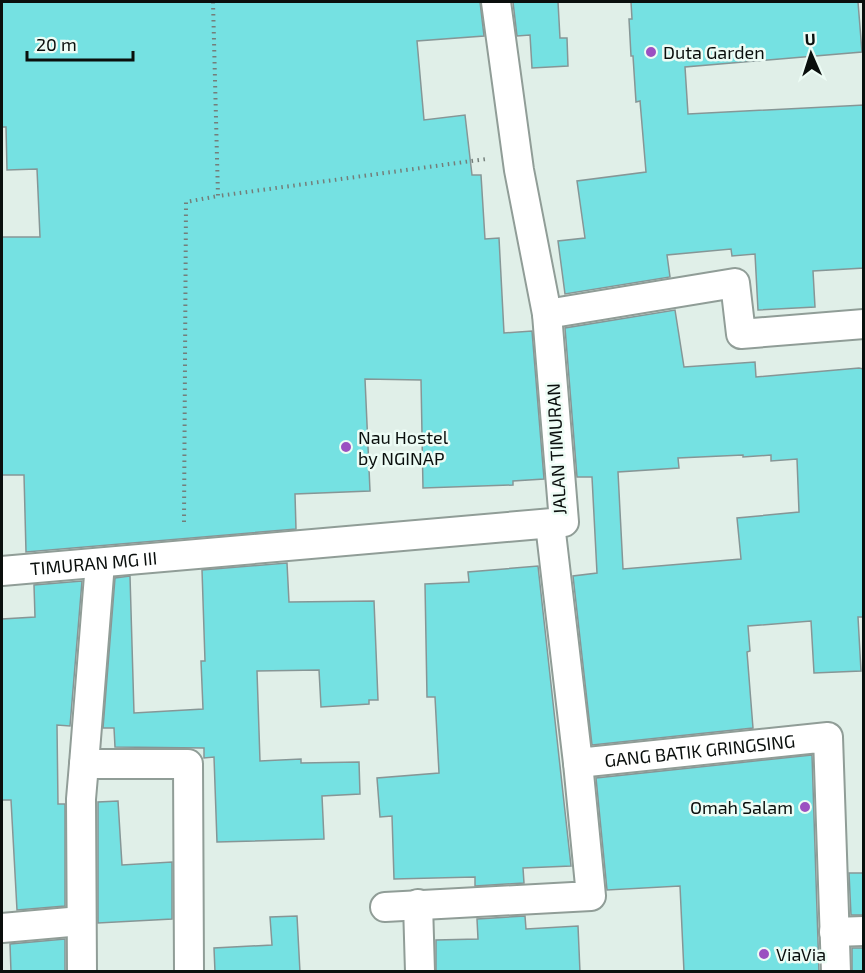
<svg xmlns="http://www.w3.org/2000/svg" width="865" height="973" font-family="'Exo 2',sans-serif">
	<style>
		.building { fill: #75e1e2; stroke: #869696; stroke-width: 1.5; fill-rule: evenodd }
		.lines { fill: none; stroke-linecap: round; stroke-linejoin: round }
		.street-casing { stroke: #909d97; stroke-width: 32 }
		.path { stroke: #747e7a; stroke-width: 4; stroke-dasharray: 1.5 4.5; stroke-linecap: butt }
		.street { stroke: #fff; stroke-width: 28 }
		.poi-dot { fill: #9b50c1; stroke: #edfcf5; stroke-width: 2 }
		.labels { text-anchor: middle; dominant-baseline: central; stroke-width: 5; stroke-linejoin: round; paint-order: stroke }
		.poi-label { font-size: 18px; fill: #0a0f0d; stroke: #edfcf5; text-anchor: start }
		.street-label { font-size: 18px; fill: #0a0f0d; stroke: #edfcf5 }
	</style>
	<rect width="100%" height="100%" fill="#e0efe8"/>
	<g class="building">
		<path d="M2 2H480L484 36 417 41 424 120 465 115 472 175H481L485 239 499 238 504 333 532 331 544 479 513 481V485L423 488 421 380 365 379 370 491 295 494 296 529 26 552 24 475H2V237H40L37 169 7 170 6 127H2Z"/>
		<path d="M513 2H558L560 38H567L568 66 532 68 530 35 517 36Z"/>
		<path d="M631 2H858L862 52 685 67 688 114 864 105V268L813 271 815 307 758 310 755 254 732 256 731 249 667 255 670 277 565 294 558 241 585 238 577 181 646 172 640 101 636 102 633 56H631L629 19H632Z"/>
		<path d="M675 310 684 367 755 362 756 377 859 368 864 369V617H858L861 671 814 673 811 621 748 626 750 651 747 652 753 728 592 745 573 576 597 573 592 477H577L565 328ZM743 455V457L771 455V461L797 459 799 512 737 518 741 559 623 569 618 472 679 468 678 458Z"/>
		<path d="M287 563 289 602 374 601 378 700H369V704L321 707 319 670 257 671 260 761 301 759V763L359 762 360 794 322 796 324 839 217 842 214 757 204 758V748L115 747 114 728H103L115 578 130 576 134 713 203 709 201 661H205L202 570Z"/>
		<path d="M538 566 571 866 523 868 524 883 475 886V877L394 879 392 816 380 817 377 778 439 773 435 697H427L425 584 469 582 468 572Z"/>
		<path d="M82 581 70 726 57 725 58 804H65V906L17 910 11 800H2V619L35 617 34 585Z"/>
		<path d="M812 755 819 972H684L680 886 607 890 596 778Z"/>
		<path d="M118 801 122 865 172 862V919L98 923V802Z"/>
		<path d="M849 873H864V915H851Z"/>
		<path d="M297 916 300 972H215L214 948 272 945 270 917Z"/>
		<path d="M525 916 526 929 578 926 580 972H436V940L478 939 477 919Z"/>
		<path d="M65 939V972H11L10 944Z"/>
		<rect x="852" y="948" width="12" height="24"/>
	</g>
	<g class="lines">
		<defs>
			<g id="street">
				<path d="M547 314 735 283 741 334 864 324"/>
				<path id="s1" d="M550 524 578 763 828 737 836 972"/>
				<path d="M100 563 84 764H188L189 972"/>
				<path id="s2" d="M2 571 564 522 547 314 519 170 496 2"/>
				<path d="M418 904 420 972"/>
				<path d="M385 907 591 896 578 763"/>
				<path d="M2 928 81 921"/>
				<path d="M834 932 864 931"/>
				<path d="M82 972 81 799 84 764"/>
			</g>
		</defs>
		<use href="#street" class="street-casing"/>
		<g class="path">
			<path d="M213 2 218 196 486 159"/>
			<path d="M184 522 186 202 218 196"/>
		</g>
		<use href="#street" class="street"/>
	</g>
	<g class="poi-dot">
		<circle cx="651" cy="52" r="6"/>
		<circle cx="346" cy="447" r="6"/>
		<circle cx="805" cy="807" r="6"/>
		<circle cx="764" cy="954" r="6"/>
	</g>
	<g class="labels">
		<g class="poi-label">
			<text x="663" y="52">Duta Garden</text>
			<text x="358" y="437">Nau Hostel<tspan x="358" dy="21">by NGINAP</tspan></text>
			<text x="793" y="807" text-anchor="end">Omah Salam</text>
			<text x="776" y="954">ViaVia</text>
		</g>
		<g class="street-label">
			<text transform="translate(556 449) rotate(-93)">JALAN TIMURAN</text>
			<text stroke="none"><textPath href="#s2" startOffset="92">TIMURAN MG III</textPath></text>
			<text stroke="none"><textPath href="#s1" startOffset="363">GANG BATIK GRINGSING</textPath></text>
		</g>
	</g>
	<rect width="865" height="973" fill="none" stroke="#0a0f0d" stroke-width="6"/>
	<g transform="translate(811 54) rotate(357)" stroke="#edfcf5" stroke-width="4.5" paint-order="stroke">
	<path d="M0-4.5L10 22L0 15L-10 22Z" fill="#0a0f0d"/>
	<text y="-9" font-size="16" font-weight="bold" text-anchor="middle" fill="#0a0f0d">U</text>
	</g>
	<path d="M27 51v9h106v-9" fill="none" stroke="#0a0f0d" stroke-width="3"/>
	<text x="36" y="51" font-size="18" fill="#0a0f0d" stroke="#edfcf5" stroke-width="4.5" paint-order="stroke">20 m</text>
</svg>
